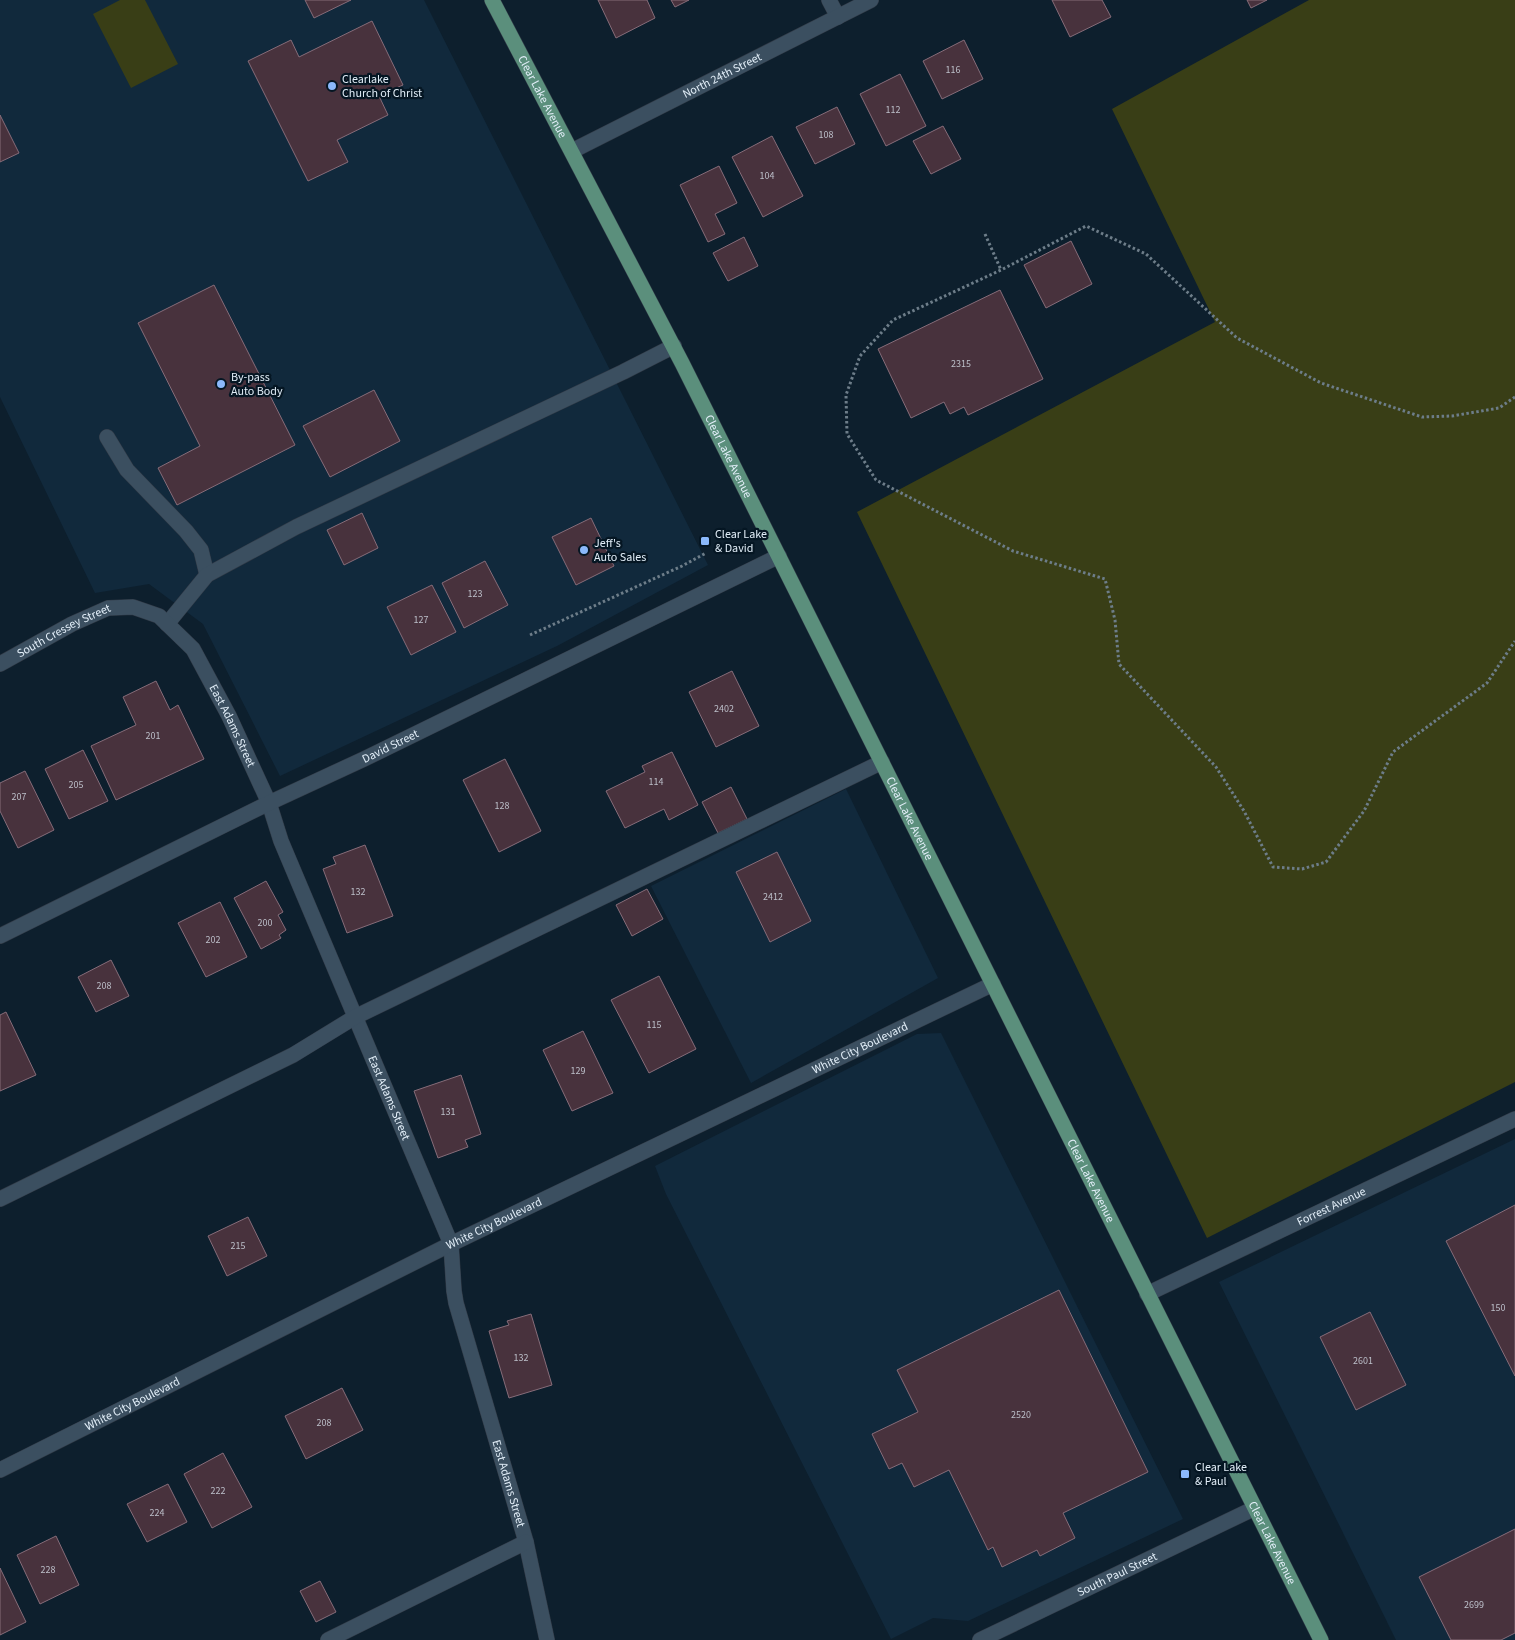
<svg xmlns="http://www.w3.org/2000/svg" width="1515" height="1640" font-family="'Source Sans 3',sans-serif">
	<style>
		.built { fill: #11293c }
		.green { fill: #393e16 }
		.building { fill: #48323d; stroke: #866c79 }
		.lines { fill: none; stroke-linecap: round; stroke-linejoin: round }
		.minor-casing { stroke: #323b47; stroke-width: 16 }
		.major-casing { stroke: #323b47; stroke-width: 16 }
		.path { stroke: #6d7d89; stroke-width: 3; stroke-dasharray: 2.5 2.5; stroke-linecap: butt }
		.minor { stroke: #3b4f60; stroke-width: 15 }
		.major { stroke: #5b8f7c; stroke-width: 15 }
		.poi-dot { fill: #8bb9fc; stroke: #051623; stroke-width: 2 }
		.labels { text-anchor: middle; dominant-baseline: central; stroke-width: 4.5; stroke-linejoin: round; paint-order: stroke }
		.number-label { font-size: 10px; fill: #bcbfc9 }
		.street-label { font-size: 12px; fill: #e2eef8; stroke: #051623 }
		.poi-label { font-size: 12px; fill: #e2eef8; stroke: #051623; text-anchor: start }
	</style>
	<rect width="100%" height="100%" fill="#0d1f2d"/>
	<g class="built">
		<path d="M0 0H424L708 565 557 646 280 776 203 624 149 584 95 593 0 397Z"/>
		<path d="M846 789 938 978 751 1083 651 886Z"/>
		<path d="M941 1033 1183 1519 968 1621 933 1618 891 1639 666 1194 655 1166 917 1034Z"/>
		<path d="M1515 1139V1640H1396L1219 1282Z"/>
	</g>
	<g class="green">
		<path d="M120 0H145L178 64 131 88 93 14Z"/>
		<path d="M1309 0H1515V1082L1207 1238 857 512 1215 322 1112 109Z"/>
	</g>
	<g class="building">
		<path d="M305 0H351L314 18Z"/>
		<path d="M598 0H647L655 18 616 38Z"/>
		<path d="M671 0H689L675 7Z"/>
		<path d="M1052 0H1102L1111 17 1070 37Z"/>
		<path d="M1247 0H1267L1251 8Z"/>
		<path d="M372 21 403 85 379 96 388 115 337 140 348 162 308 181 248 61 291 40 299 57Z"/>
		<path d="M964 40 983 79 942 99 923 61Z"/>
		<path d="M900 74 926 126 886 146 860 94Z"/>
		<path d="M837 107 855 144 815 164 796 127Z"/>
		<path d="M0 115 19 153 0 162Z"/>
		<path d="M943 126 961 159 931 174 913 141Z"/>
		<path d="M772 136 803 196 763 217 732 157Z"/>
		<path d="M719 166 737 203 715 214 725 234 708 242 680 185Z"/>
		<path d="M744 237 758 266 728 281 713 253Z"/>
		<path d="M1071 241 1092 284 1046 308 1024 265Z"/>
		<path d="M214 285 295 445 177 505 158 468 200 446 138 323Z"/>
		<path d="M1000 290 1043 379 968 415 964 407 950 414 944 402 911 418 878 349Z"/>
		<path d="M374 390 400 441 330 477 303 426Z"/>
		<path d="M362 513 378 548 344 565 327 530Z"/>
		<path d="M591 518 614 566 576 585 552 537Z"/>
		<path d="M485 561 508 605 464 628 442 583Z"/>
		<path d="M432 585 456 632 411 655 387 607Z"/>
		<path d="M732 671 759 726 716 747 689 692Z"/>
		<path d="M156 681 170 710 178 705 204 759 116 800 91 746 136 725 123 697Z"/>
		<path d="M83 750 108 801 69 819 45 769Z"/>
		<path d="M672 752 698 805 669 820 664 809 625 828 606 791 645 772 642 766Z"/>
		<path d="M505 759 541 831 499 852 463 780Z"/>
		<path d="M25 771 54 830 18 848 0 811V783Z"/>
		<path d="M731 787 747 819 718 833 702 802Z"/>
		<path d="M365 845 393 916 347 933 323 869 336 864 333 857Z"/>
		<path d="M777 852 811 921 770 942 736 872Z"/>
		<path d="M266 881 283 912 278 915 286 930 279 935 281 938 261 949 234 898Z"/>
		<path d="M647 889 663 919 632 936 616 905Z"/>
		<path d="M220 902 247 957 206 977 178 923Z"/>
		<path d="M111 960 129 996 96 1012 78 977Z"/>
		<path d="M659 976 696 1049 649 1073 611 1000Z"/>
		<path d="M6 1012 36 1075 0 1091V1015Z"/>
		<path d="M583 1031 613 1093 572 1111 543 1050Z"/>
		<path d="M461 1075 481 1134 465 1140 468 1147 438 1158 414 1091Z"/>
		<path d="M1515 1205V1376L1446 1241Z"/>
		<path d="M248 1217 267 1256 227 1276 208 1236Z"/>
		<path d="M1059 1290 1148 1472 1063 1513 1075 1538 1040 1556 1037 1550 1002 1567 993 1547 988 1550 949 1470 914 1487 902 1463 889 1469 872 1434 918 1412 897 1370Z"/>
		<path d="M1370 1312 1406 1385 1356 1410 1320 1337Z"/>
		<path d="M531 1314 552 1385 509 1398 489 1331 509 1325 507 1321Z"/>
		<path d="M342 1388 363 1430 306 1459 285 1416Z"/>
		<path d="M223 1453 252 1507 212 1528 184 1474Z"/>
		<path d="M168 1484 187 1522 147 1542 127 1504Z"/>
		<path d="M1515 1529V1633L1501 1640H1451L1419 1577Z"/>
		<path d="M56 1536 79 1585 40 1604 17 1555Z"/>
		<path d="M0 1568 26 1622 0 1635Z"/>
		<path d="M320 1581 336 1612 316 1622 300 1591Z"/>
	</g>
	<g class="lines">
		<defs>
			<g id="minor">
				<path d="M829 0 838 17"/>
				<path id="s1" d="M572 151 871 0"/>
				<path d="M107 437 127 470 186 531 201 550 207 575"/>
				<path d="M167 624 207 575 296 527 623 372 674 346"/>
				<path id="s2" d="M0 664 72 624 108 608 133 607 159 616 193 649 229 716 269 803 281 841 451 1244 454 1291 456 1303 526 1542 547 1640"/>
				<path id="s3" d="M0 936 269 803 364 759 779 556"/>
				<path d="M0 1199 293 1055 355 1017 882 762"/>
				<path id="s4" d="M1147 1294 1515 1119"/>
				<path id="s5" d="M0 1470 451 1244 993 984"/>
				<path d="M328 1640 526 1542"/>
				<path id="s6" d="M980 1640 1255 1508"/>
			</g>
			<g id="major">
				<path id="s7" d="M492 0 682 363 1321 1640"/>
			</g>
		</defs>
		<use href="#minor" class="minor-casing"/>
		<use href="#major" class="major-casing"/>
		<g class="path">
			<path d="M985 234 1001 270"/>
			<path d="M1515 397 1499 408 1452 416 1422 417 1321 383 1237 338 1146 254 1086 226 1001 270 893 320 860 356 846 395 847 434 876 480 1013 551 1105 579 1115 620 1119 664 1216 767 1244 811 1273 867 1302 869 1326 862 1364 811 1393 752 1487 683 1515 641"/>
			<path d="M530 635 682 566 706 553"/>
		</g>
		<use href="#minor" class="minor"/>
		<use href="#major" class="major"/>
	</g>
	<g class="poi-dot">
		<circle cx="332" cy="86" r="5"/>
		<circle cx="221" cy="384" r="5"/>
		<rect x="700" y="536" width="10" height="10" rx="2.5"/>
		<circle cx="584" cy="550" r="5"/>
		<rect x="1180" y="1469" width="10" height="10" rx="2.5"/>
	</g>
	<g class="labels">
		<g class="number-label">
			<text x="953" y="70">116</text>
			<text x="893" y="110">112</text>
			<text x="826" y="135">108</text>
			<text x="767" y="176">104</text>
			<text x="961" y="364">2315</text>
			<text x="475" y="594">123</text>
			<text x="421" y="620">127</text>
			<text x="724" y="709">2402</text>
			<text x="153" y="736">201</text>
			<text x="656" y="782">114</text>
			<text x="76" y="785">205</text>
			<text x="19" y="797">207</text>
			<text x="502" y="806">128</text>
			<text x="358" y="892">132</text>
			<text x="773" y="897">2412</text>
			<text x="265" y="923">200</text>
			<text x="213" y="940">202</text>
			<text x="104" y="986">208</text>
			<text x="654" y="1025">115</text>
			<text x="578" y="1071">129</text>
			<text x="448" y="1112">131</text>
			<text x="238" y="1246">215</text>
			<text x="1498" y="1308">150</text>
			<text x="521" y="1358">132</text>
			<text x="1363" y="1361">2601</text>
			<text x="1021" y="1415">2520</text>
			<text x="324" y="1423">208</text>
			<text x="218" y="1491">222</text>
			<text x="157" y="1513">224</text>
			<text x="48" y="1570">228</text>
			<text x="1474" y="1605">2699</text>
		</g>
		<g class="street-label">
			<text stroke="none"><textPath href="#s1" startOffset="168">North 24th Street</textPath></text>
			<text stroke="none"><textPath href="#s7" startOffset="109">Clear Lake Avenue</textPath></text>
			<text stroke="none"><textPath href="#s7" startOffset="514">Clear Lake Avenue</textPath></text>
			<text stroke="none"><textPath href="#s2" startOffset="72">South Cressey Street</textPath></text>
			<text stroke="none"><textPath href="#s2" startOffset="308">East Adams Street</textPath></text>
			<text stroke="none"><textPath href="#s3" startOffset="434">David Street</textPath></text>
			<text stroke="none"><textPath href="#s7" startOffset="919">Clear Lake Avenue</textPath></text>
			<text stroke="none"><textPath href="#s5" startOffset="958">White City Boulevard</textPath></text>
			<text stroke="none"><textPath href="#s2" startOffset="712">East Adams Street</textPath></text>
			<text stroke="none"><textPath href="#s7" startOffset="1324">Clear Lake Avenue</textPath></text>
			<text stroke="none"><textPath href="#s4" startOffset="204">Forrest Avenue</textPath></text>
			<text stroke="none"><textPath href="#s5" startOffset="552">White City Boulevard</textPath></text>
			<text stroke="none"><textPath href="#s5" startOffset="148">White City Boulevard</textPath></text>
			<text stroke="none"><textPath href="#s2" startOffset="1118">East Adams Street</textPath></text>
			<text stroke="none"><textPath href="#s7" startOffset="1729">Clear Lake Avenue</textPath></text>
			<text stroke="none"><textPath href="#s6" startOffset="152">South Paul Street</textPath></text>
		</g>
		<g class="poi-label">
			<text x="342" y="79">Clearlake<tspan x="342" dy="14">Church of Christ</tspan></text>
			<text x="231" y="377">By-pass<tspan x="231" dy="14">Auto Body</tspan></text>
			<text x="715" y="534">Clear Lake<tspan x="715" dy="14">&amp; David</tspan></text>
			<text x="594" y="543">Jeff's<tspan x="594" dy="14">Auto Sales</tspan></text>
			<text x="1195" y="1467">Clear Lake<tspan x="1195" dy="14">&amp; Paul</tspan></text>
		</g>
	</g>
</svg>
